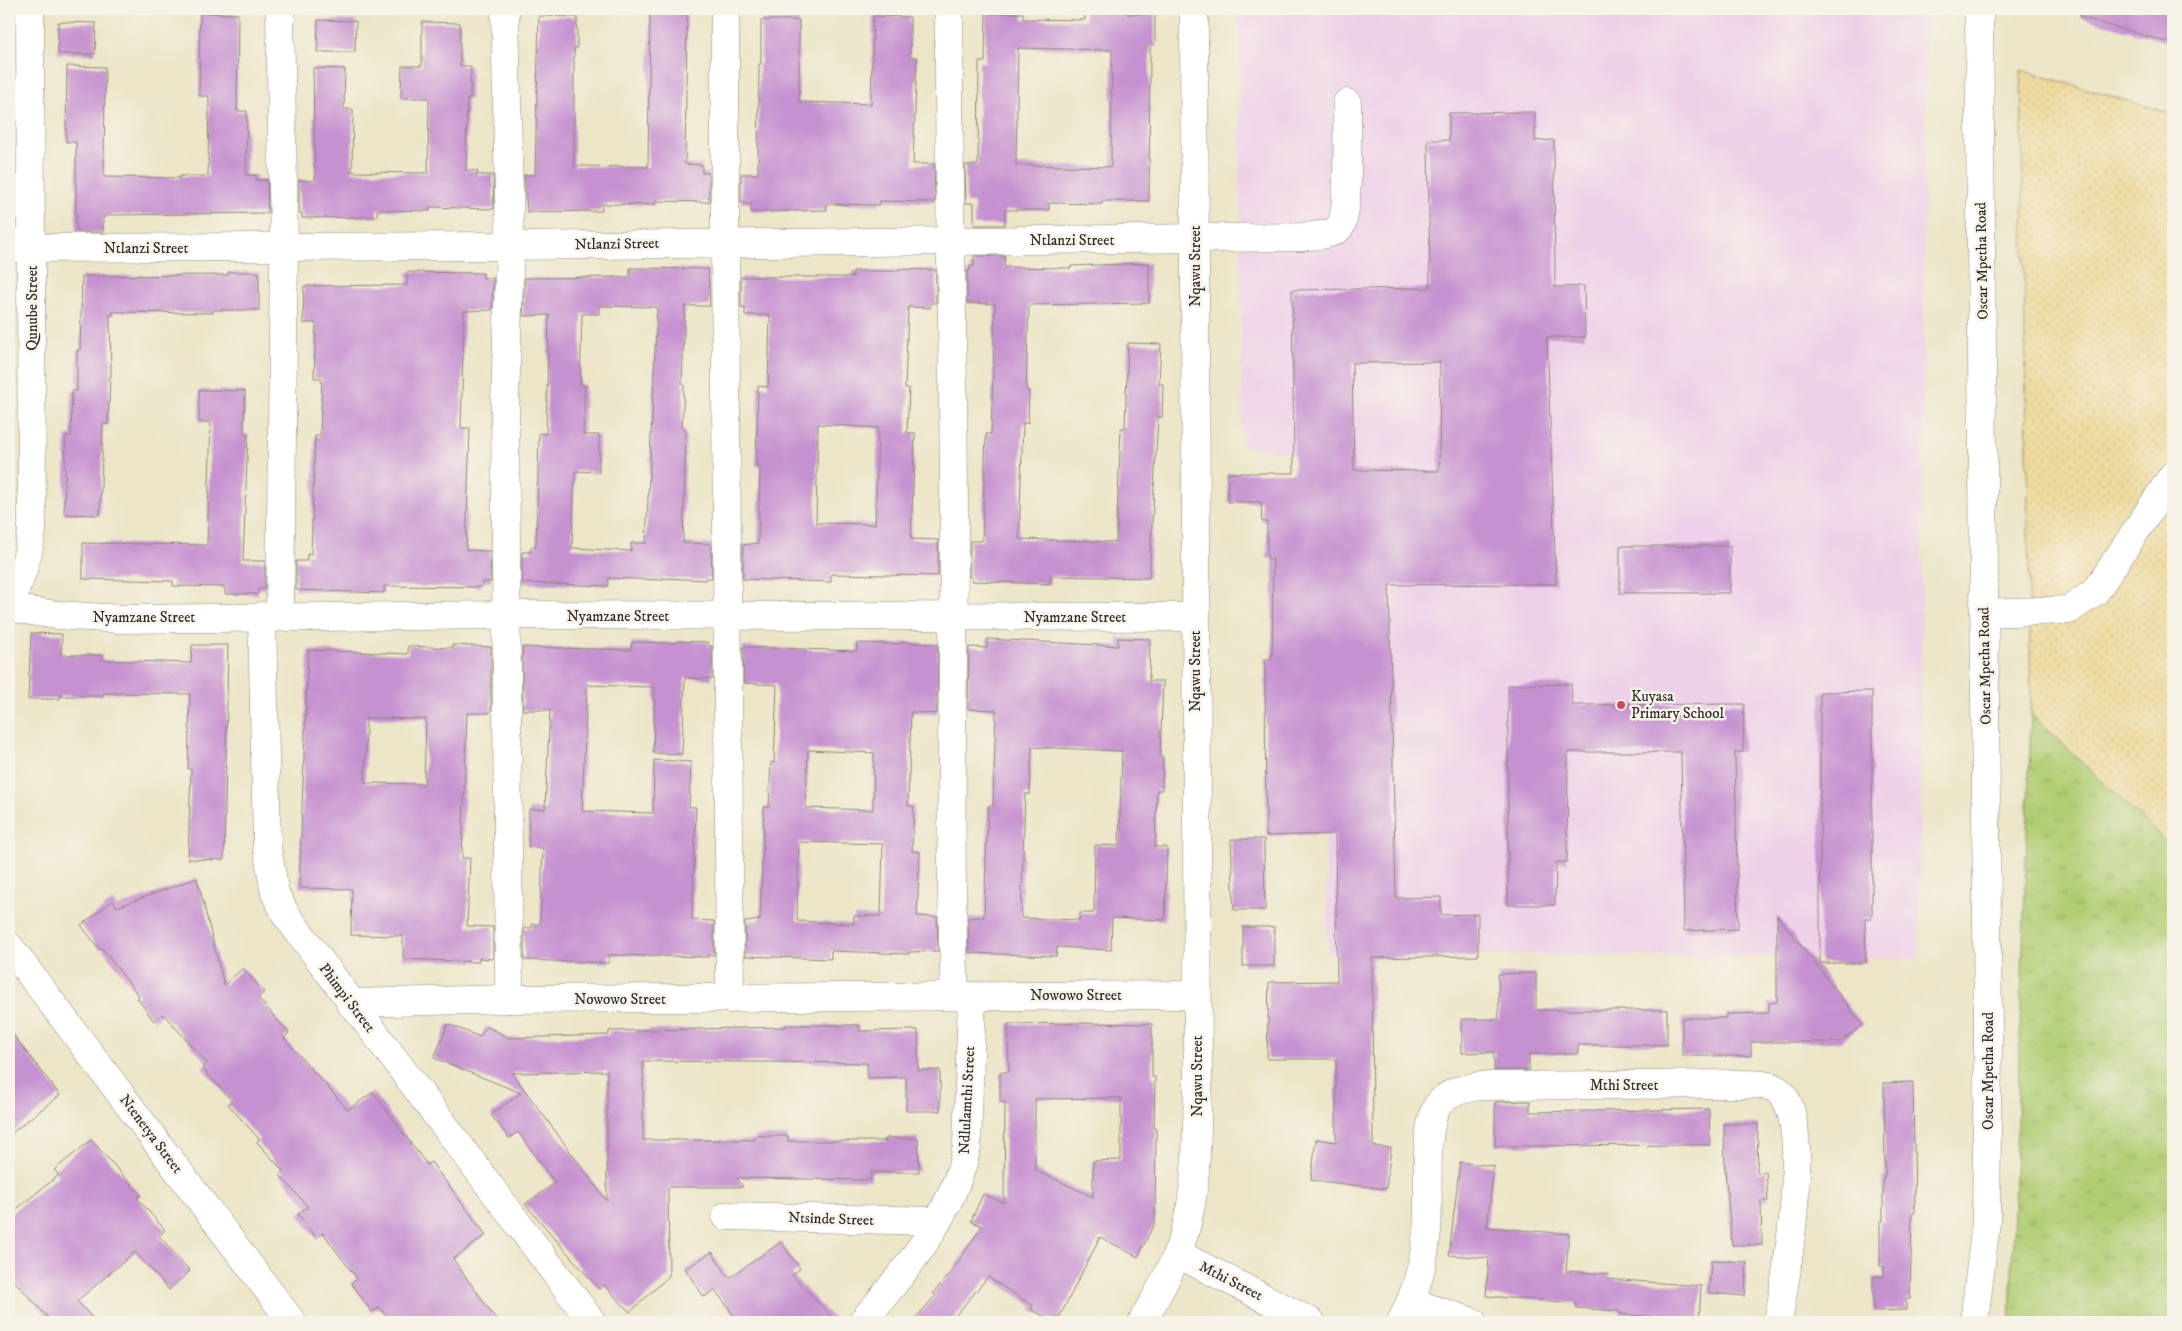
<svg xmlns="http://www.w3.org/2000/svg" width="2182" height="1331" font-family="'IM FELL DW Pica',serif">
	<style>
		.built { fill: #eed0e8 }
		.grass { fill: url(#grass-tufts); stroke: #6e7c4f }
		.sand { fill: url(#sand-dots); stroke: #8c8264 }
		.building { fill: #c691d0; fill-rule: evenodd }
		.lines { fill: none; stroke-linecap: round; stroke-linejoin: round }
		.minor-casing { stroke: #8c8879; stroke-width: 29 }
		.minor { stroke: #fff; stroke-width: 28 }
		.poi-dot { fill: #d1495b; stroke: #f7f3e8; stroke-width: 2 }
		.labels { text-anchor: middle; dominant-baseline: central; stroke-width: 5; stroke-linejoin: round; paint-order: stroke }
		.street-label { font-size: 15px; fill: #2b2b2b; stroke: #f7f3e8 }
		.poi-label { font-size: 15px; fill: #2b2b2b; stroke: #f7f3e8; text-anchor: start }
	</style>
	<defs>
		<pattern id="grass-tufts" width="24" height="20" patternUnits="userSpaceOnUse" patternTransform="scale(1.25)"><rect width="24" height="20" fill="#b1cd73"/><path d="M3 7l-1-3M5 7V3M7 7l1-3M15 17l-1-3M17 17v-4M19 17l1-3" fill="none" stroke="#98b064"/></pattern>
		<pattern id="sand-dots" width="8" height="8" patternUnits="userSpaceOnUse" patternTransform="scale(1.25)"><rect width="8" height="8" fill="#eeda9e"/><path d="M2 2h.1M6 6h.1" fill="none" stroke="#cb8" stroke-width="1.8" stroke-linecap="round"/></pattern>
	</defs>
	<rect width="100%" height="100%" fill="#f7f3e8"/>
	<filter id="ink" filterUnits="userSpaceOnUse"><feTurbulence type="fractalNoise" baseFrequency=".02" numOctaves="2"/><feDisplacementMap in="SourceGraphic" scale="10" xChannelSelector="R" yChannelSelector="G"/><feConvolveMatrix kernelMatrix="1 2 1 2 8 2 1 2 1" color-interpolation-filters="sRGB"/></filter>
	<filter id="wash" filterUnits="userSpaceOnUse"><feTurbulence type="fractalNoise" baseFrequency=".0096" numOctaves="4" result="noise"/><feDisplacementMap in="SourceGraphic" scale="20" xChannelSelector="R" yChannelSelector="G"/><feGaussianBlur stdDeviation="1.12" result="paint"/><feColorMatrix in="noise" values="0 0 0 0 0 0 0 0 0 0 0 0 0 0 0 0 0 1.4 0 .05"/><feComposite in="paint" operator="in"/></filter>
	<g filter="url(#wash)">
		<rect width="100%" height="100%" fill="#ece5c7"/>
		<path class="built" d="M1239 9H1926L1919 958 1328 953 1317 458 1242 445Z"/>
		<path class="grass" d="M2031 714 2173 848V1322H2010Z"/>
		<path class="sand" d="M2021 70 2173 114V848L2031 714Z"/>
		<g id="blocks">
			<g class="building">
				<path d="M1085 9H1127V14H1155V45H1150L1149 201H1102V204L1049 203V210H1005V225H974V203H966L965 165H978L979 62H985L986 13H1023V19L1085 20ZM1018 48 1112 50 1111 167 1016 165Z"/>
				<path d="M2081 9H2173V20L2167 42 2080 17Z"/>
				<path d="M200 13 238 14 237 111H247L246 175H256V180H267L268 213 107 215V217H103V232H76V142H66L67 66 105 67 104 177 180 178V176H208L209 96H199Z"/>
				<path d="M650 14H687L685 164 702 165V173H709V202L655 201V205L602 204V211L527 212 524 175H535L539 16 577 17V48H574V166L648 167Z"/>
				<path d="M873 16 910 17V57H917L913 164H934L935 202 880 201V205L826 204 827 210 751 212V203H741V174H758L759 64H761V20H799V102L871 104Z"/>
				<path d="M318 20 356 21 355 52H317Z"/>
				<path d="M58 22 96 23 95 54H58Z"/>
				<path d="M422 22 460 23V66H471L470 99H467L466 170 478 171 477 175H493L494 209 430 207V211L377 210V217L302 218V213H299V180L315 181 313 68 345 69 344 109H353L352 172 428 173 429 98H401L402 66H422Z"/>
				<path d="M1535 112V141L1554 140 1555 287 1584 286 1585 337H1547L1556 584 1389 585 1396 898 1441 897V915L1478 914V956L1372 958 1373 1146 1391 1148 1386 1189 1311 1180 1316 1139 1336 1142V1059H1267L1269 982 1337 981 1335 834 1266 836 1265 659H1272L1273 559H1267V522H1262L1261 502H1228L1227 473H1294L1292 290 1430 288 1428 140H1449V113ZM1440 362 1439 471 1354 470 1352 363Z"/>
				<path d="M974 256H1005L1004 267 1071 268V266L1149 263V303L1029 305 1026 390 1029 391 1028 423H1023L1019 539 1116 542 1121 428H1125L1128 343 1161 344 1159 384H1163L1162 417H1158L1149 578 1050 576V584L972 581V577H969L970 541H982L986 434H991L995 304 967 303V271H970V266H974Z"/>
				<path d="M630 268 708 269 710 306H685L682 384 684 385 682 430H686L683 543 711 544 712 578H706V580L662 578V580L608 578V586L522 583V552H531V547H536L539 433 546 434 549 315 523 316 525 278 630 277ZM599 306 657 307 646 543H631V551L572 548 575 471 599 472V435H583L585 385H580L582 314H599Z"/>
				<path d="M898 269 936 270V303H930V308L908 307 905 388H909L907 433H915L911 539 938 540V576L831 574V582L743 579V545L758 543 760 466H756L758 386 768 387 770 315H745V307H741V277H853V271H898ZM818 424 878 428 875 524 816 523Z"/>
				<path d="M228 272H259V310H213V313L113 312V315H110L111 377H110L108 425 103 424 100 515 64 514 66 436H71L72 391H77V350H80L82 276 228 275Z"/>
				<path d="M407 272 483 273V278H493L492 310 464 311 461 428H470L466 550 490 551 491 582H482V587L384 586V593L296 590V561H307V554L311 555 315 436H320L322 378H314L316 323H303L304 286 407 285Z"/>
				<path d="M199 390 245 391 244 434H248L243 561H265V589H258V594H225V587L173 586V581L83 579V543L207 545 211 422H199Z"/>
				<rect x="1620" y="546" width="110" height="47"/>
				<path d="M31 633 62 634 61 655H102V660L191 663 192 645H228L224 860 188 859 191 769H188L190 694 103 693V696H60V699H28Z"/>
				<path d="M1118 638 1150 639 1149 681H1163L1160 757H1163L1162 790H1157L1155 847H1167L1165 920 1112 918 1111 950 1057 947 1056 956 969 953 968 918 984 917 988 806H993L996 710 968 709 969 647 987 648V639L1118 646ZM1032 747 1122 751 1119 846 1095 845 1094 913H1080L1079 920 1021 918 1025 794H1030Z"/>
				<path d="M676 641 708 642V646H712V679L685 678 682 754 653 753 655 687 587 685 582 811 653 813 654 760 691 762 689 807H696L692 920 714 921V955H708V957L609 955V963L524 960V928H532V924H540L543 848 528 847 529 809H545L550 710H523L522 647 631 650 632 642 676 643Z"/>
				<path d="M902 642 938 644 937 714 911 712 908 806H914L912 851 920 852 917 916 937 917 938 951 909 952V954L831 951V959L745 956V922L760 920 764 807H769L771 762 774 763 777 685 744 683 743 647 857 651V643L901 644ZM808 750 874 753 873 810 806 808ZM799 842 883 844 881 916H854V924L797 921Z"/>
				<path d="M452 645 491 647V711L489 713H467L462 858H470L467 926 493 927V959L479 958V962L403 959V936L351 935 352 889 299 888 308 650 408 654V646L452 648ZM366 718 426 719 424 784 365 783Z"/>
				<path d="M1571 684 1572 705 1744 704 1743 752H1735L1738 929 1684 931 1681 752H1568L1567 862H1556L1555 905H1508V685Z"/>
				<path d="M1872 691V918H1865L1866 963H1820V692Z"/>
				<path d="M1231 839H1264L1265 910H1234Z"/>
				<path d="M197 878 224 985 243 968 264 992 258 998 289 1033 284 1038 348 1110 373 1092 427 1165 431 1162 486 1235 453 1259 498 1322H391L379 1307 372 1312 351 1283 357 1279 323 1233 316 1238 298 1214 308 1207 280 1175 283 1171 257 1142 259 1139 228 1104 232 1101 202 1068 207 1063 166 1017 162 1014 154 1021 137 998 139 996 102 948 100 950 81 925 113 901 117 907Z"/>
				<path d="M1777 915 1863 1025 1840 1042H1751V1056H1682V1018H1726V1014L1769 1013V1003L1777 1002Z"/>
				<rect x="1243" y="927" width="31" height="39"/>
				<path d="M1536 973V1010H1667V1045H1578V1054H1529V1070H1494V1052L1462 1053V1019H1499L1498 974Z"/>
				<path d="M1077 1023 1152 1024V1077H1155L1154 1129H1156L1155 1222 1138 1257 1100 1237 1057 1322 1031 1310 1033 1306 988 1277 950 1322H912L936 1295 933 1293 950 1274 982 1226 971 1221 983 1194 1004 1203 1005 1102H1000V1072H1009L1008 1024ZM1121 1098V1160L1093 1161V1197L1035 1170V1099Z"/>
				<path d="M448 1024 480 1037 486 1026 509 1038 609 1035V1031L786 1027V1025H859V1031L918 1030V1070H940V1111H906V1077L867 1078V1063L643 1061V1140H755V1136H788V1141H886V1138H918L919 1172H871V1180L737 1178 743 1187H668L669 1276 630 1312 604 1285 599 1289 525 1204 555 1183 518 1132 509 1138 491 1115 521 1093 434 1058ZM607 1071V1201L512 1073Z"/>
				<path d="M9 1030 60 1095 9 1135Z"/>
				<path d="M1913 1082 1915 1213H1912L1910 1299H1906V1310L1873 1311V1277H1884V1266H1880V1221H1883V1177H1885L1884 1083Z"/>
				<path d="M1530 1101V1112L1709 1109 1710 1145 1495 1146V1102Z"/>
				<path d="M1724 1124H1758L1757 1173 1766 1172 1768 1201H1761L1762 1245H1732L1725 1170Z"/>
				<path d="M91 1140 141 1195 137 1198 165 1230 159 1236 190 1271 169 1290 135 1252 77 1301 96 1322H52L9 1275V1215L59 1175 54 1170Z"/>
				<path d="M1460 1162 1494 1166 1487 1227 1569 1234 1566 1271 1609 1274 1608 1279 1701 1286 1699 1322H1663L1664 1318 1620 1314V1311L1576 1308V1303L1486 1296 1489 1258 1449 1255Z"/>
				<path d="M781 1242 800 1269 792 1275 837 1322H739L715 1290 704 1297 685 1269 712 1252 729 1278Z"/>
				<path d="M1711 1260 1747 1262 1745 1296 1709 1293Z"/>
			</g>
		</g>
	</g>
	<g filter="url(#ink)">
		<use href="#blocks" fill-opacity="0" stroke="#8c8879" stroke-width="1"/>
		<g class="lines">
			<defs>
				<g id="minor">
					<path d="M280 9 284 247 280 616"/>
					<path d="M505 9 510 246 505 402 509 999"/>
					<path d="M725 9V243L730 999"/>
					<path d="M949 9C948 181 954 353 954 525 954 682 948 839 955 996"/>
					<path d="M9 248 510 246 1303 237C1314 235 1332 236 1340 227 1350 216 1347 123 1347 103"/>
					<path d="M9 602C22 579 28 557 32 531L30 9"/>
					<path d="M9 608 57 615 120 619 507 615 1195 617"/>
					<path d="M1984 613 2069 610 2096 591 2173 475"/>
					<path d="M262 616 267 847 275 893 286 915 592 1322"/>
					<path d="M9 946 292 1322"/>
					<path d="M350 1003 509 999 1197 995"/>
					<path d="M726 1216 936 1221"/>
					<path d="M1178 1254 1311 1322"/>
					<path d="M1411 1302 1473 1322"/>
					<path d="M862 1322C906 1271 953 1214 967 1147L972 996"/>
					<path d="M1142 1322C1154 1300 1168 1278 1177 1254 1199 1202 1196 1143 1198 1088L1194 9"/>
					<path d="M1401 1322C1416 1293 1424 1264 1427 1231 1430 1201 1422 1128 1438 1105 1447 1092 1463 1089 1478 1086L1739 1084C1750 1085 1766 1083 1776 1089 1816 1109 1785 1283 1778 1322"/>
					<path d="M1974 1322 1986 1222 1988 1038 1979 9"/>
				</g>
			</defs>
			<use href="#minor" class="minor-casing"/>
			<use href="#minor" class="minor"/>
		</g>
	</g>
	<circle class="poi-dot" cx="1621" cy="705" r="5"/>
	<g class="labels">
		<g class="street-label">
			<text x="1072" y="240">Ntlanzi Street</text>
			<text transform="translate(617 244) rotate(-1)">Ntlanzi Street</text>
			<text x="146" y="248">Ntlanzi Street</text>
			<text transform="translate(1982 261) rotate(-91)">Oscar Mpetha Road</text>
			<text transform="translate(1195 266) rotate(-90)">Nqawu Street</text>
			<text transform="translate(32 308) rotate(-90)">Qunube Street</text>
			<text x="618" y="616">Nyamzane Street</text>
			<text x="144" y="617">Nyamzane Street</text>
			<text x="1075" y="617">Nyamzane Street</text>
			<text transform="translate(1985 666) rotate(-91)">Oscar Mpetha Road</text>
			<text transform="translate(1195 671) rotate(-90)">Nqawu Street</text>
			<text x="1076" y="995">Nowowo Street</text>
			<text transform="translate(347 998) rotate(53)">Phimpi Street</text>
			<text x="620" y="999">Nowowo Street</text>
			<text transform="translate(1988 1071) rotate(-90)">Oscar Mpetha Road</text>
			<text transform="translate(1197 1076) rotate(-90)">Nqawu Street</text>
			<text x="1624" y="1085">Mthi Street</text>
			<text transform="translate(967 1100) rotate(-87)">Ndlulamthi Street</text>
			<text transform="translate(151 1134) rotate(53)">Ntenetya Street</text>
			<text transform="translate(831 1219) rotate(2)">Ntsinde Street</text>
			<text transform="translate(1231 1281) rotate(27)">Mthi Street</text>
		</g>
		<g class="poi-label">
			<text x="1631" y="696">Kuyasa<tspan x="1631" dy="17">Primary School</tspan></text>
		</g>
	</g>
	<rect width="2182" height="1331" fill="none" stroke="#f7f3e8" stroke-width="30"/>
</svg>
